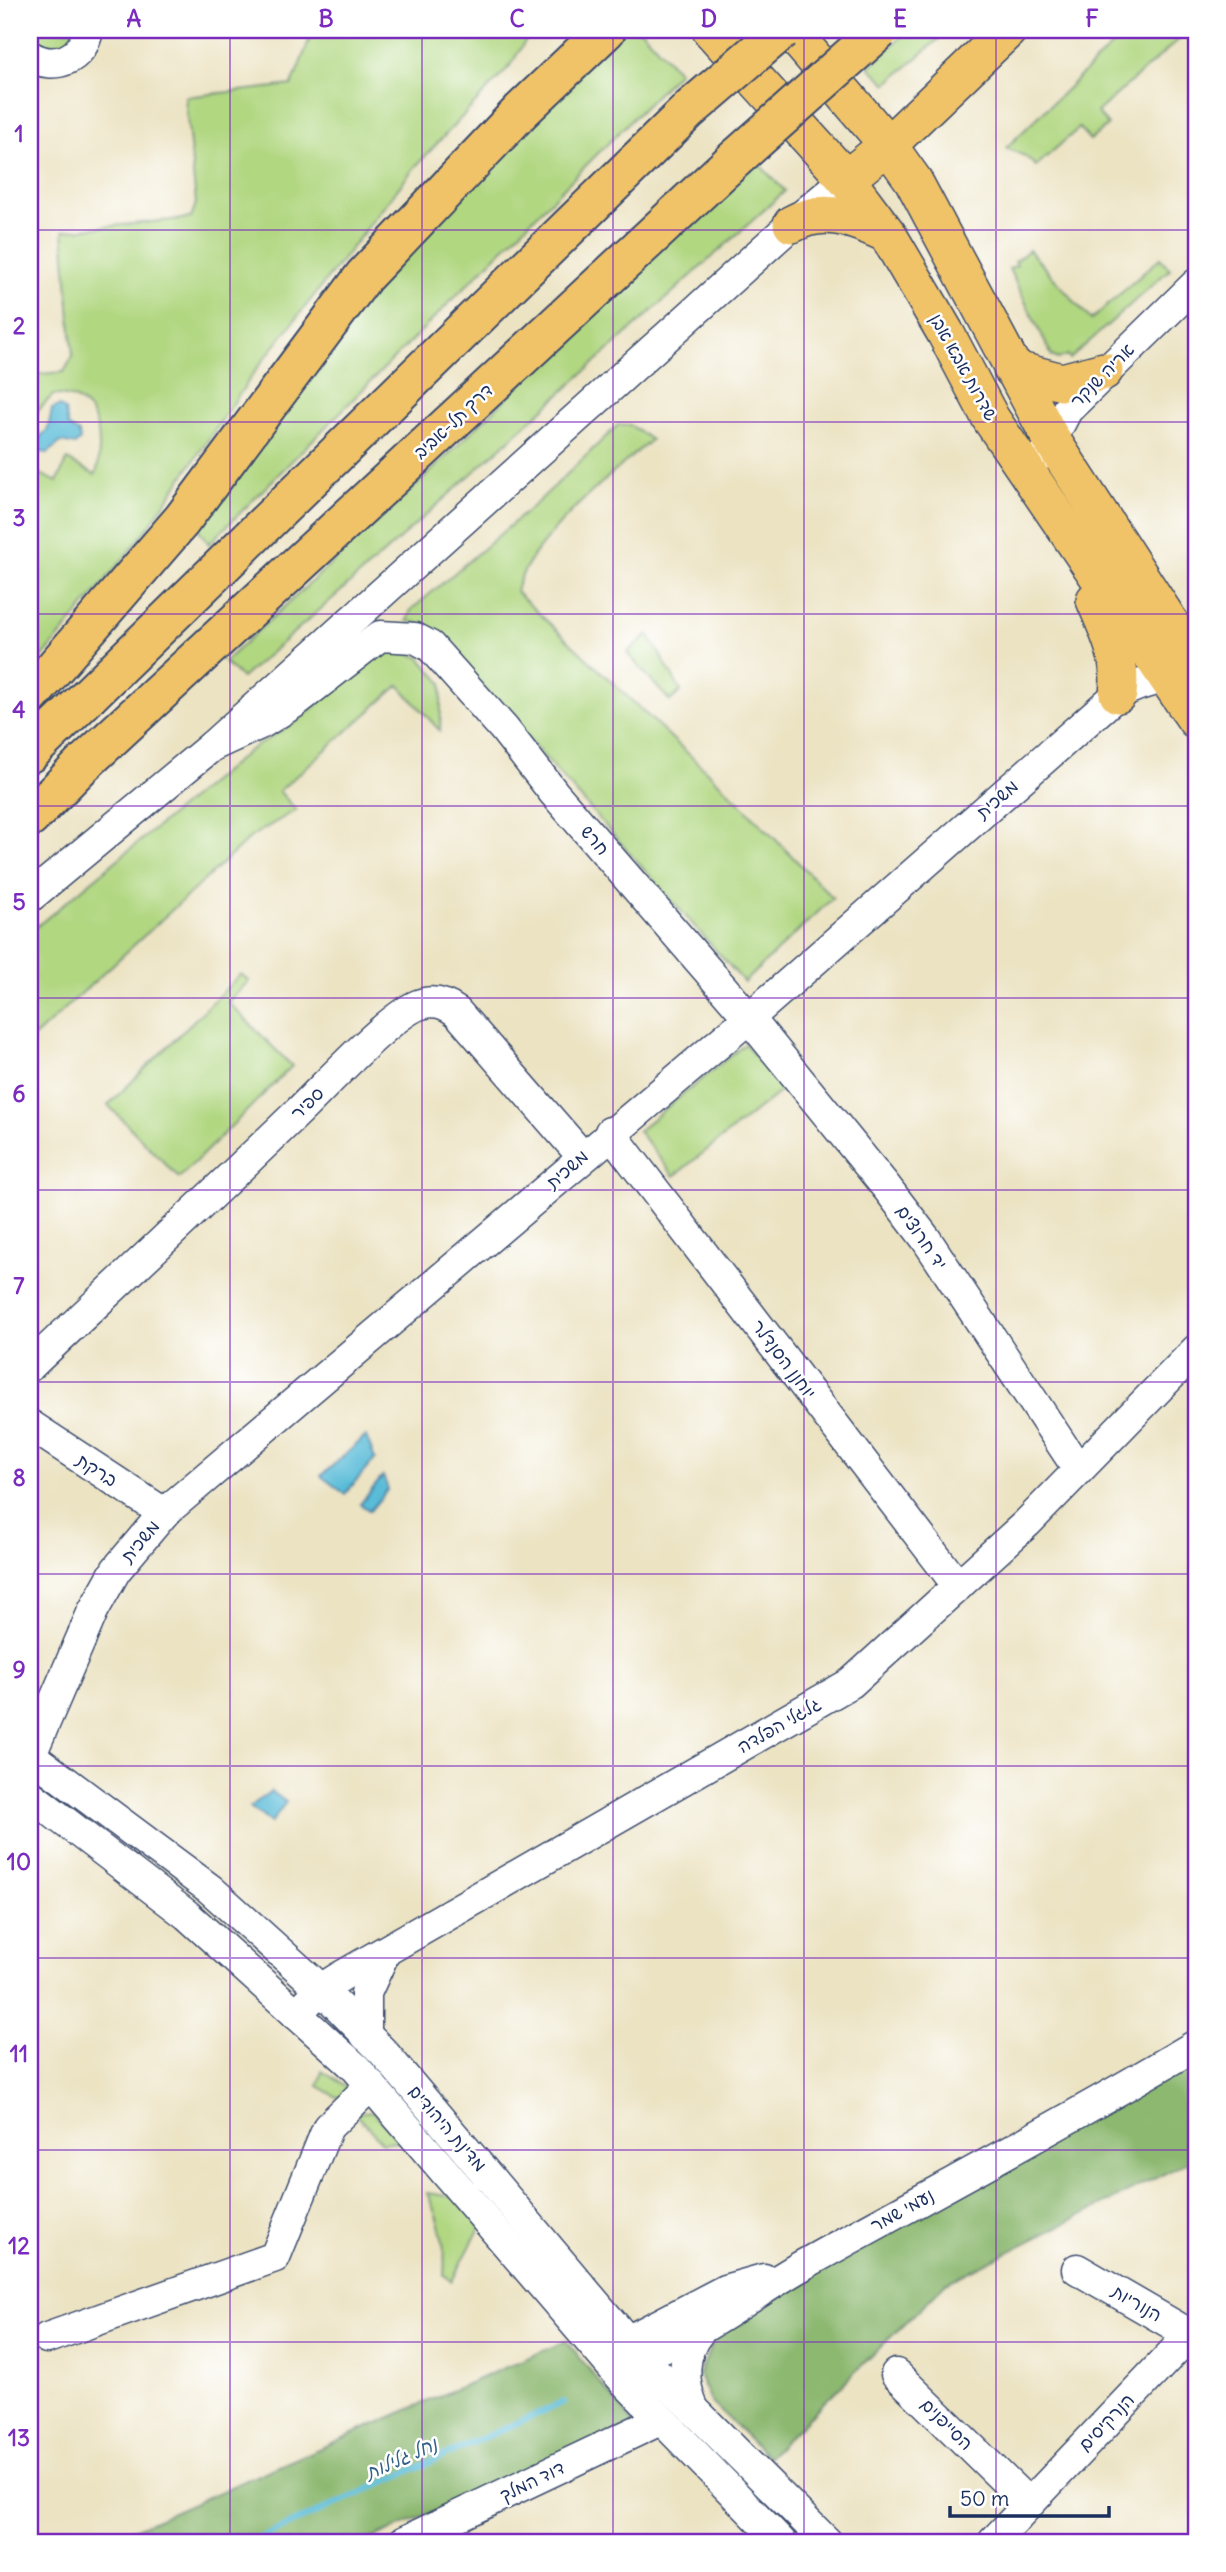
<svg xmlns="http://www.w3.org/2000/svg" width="1226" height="2572" font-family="Delius,'Playpen Sans Hebrew',sans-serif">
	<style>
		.green { fill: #b1d781; stroke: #668370; stroke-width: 2 }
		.forest { fill: #8cb86f; stroke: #547466; stroke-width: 2 }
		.water { fill: #5abcd8; stroke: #3a769b; stroke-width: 2 }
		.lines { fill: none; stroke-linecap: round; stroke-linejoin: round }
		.stream { stroke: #5abcd8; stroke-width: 6 }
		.minor-casing { stroke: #3a4a6d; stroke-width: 33 }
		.major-casing { stroke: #3a4a6d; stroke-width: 40 }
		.highway-casing { stroke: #3a4a6d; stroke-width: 42 }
		.minor { stroke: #fff; stroke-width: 30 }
		.major { stroke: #f1c369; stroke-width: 37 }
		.highway { stroke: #f1c369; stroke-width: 38 }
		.highway-bridge-casing { stroke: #3a4a6d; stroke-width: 42; stroke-linecap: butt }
		.highway-bridge { stroke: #f1c369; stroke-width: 38 }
		.grid { fill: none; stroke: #7b2cbf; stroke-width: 2; stroke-opacity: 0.55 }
		.labels { text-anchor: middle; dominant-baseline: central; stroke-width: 5; stroke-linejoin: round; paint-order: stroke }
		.street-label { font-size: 18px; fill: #1b2f5e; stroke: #fff }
		.water-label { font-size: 19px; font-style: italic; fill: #316089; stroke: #fff }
		.neatline { fill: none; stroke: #7b2cbf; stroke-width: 2.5 }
		.grid-label { font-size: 23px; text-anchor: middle; font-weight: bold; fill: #7b2cbf }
	</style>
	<rect width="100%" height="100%" fill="#fff"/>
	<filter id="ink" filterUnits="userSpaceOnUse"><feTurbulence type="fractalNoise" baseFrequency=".0143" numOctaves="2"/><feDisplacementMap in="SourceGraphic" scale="14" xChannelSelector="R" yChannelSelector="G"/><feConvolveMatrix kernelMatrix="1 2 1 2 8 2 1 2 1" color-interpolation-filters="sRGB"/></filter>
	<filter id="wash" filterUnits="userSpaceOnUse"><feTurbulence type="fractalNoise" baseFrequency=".00686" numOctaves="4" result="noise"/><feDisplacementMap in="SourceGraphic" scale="28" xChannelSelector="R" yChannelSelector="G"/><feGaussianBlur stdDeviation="1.57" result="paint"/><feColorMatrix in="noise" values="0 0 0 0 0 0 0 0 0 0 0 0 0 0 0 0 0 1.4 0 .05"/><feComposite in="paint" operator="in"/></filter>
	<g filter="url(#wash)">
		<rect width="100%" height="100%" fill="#ece3c3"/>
		<g class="green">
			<path d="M30 30H79L64 50 37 46 30 37Z"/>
			<path d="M313 30H532L510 66 415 167 258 367 145 532 30 673V469L57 482 67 460 95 475C100 466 98 460 99 449 100 418 87 394 53 395L30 419V375L64 372 73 356 63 231 191 218 196 203 185 97 292 85Z"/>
			<path d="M625 30H641L679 72 209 544 196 526 366 302 517 128Z"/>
			<path d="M909 30H949L887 84 869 67Z"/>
			<path d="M1128 30H1196V46L1185 34 1097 112 1108 125 1090 140 1079 128 1036 166 1025 156 1006 148Z"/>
			<path d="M753 158 785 191 365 570 242 678 224 662 418 484Z"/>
			<path d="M1029 250 1091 320 1160 258 1170 269 1070 359 1068 355 1058 359 1052 356 1009 269 1017 265 1015 262Z"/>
			<path d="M618 425H630L651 440C613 472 525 545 516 592L730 793 833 898 744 982 435 634 417 623 407 621 411 610 539 501Z"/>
			<path d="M648 634 681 691 670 701 627 653Z"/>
			<path d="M394 650 419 657 442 683 440 731 399 685 279 791 296 810 252 836 30 1041V932L250 750 297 721 369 661 383 651Z"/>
			<path d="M241 974 249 981 228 1002 292 1066 179 1178 108 1105Z"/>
			<path d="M745 1044 782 1090 674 1176 638 1131Z"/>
			<path d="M322 2071 353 2091 339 2098 318 2086Z"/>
			<path d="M372 2111 402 2140 383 2143 354 2113Z"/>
			<path d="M427 2193 454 2197 481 2226 452 2281 444 2275C447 2245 439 2220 427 2193Z"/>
		</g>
		<g class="forest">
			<path d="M1196 2048V2158L946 2283 768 2457 712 2403 699 2375 719 2328Z"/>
			<path d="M566 2341 634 2424 365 2542H30V2530L57 2536 134 2529Z"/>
		</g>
		<g class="water">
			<path d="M59 406 65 410 68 426 79 433 80 440 75 445 61 442 48 453 41 452 36 441 48 429 52 409Z"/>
			<path d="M366 1436 375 1459 345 1494 321 1476Z"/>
			<path d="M383 1476 388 1489 370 1511 360 1504Z"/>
			<path d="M271 1791 286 1802 271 1823 250 1807Z"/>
		</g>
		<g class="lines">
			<path class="stream" d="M251 2542 564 2402"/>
		</g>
	</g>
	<g filter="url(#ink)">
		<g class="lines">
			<defs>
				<g id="minor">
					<path d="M30 56C55 71 83 59 88 30"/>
					<path d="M1044 454 1067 410 1196 284"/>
					<path d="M212 746 262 723 294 703 380 636 415 638 430 646 504 729 554 793 749 1018 887 1188 926 1239 1078 1469"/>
					<path d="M30 897 212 746 792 224 846 179"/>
					<path d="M610 1132 958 1586"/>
					<path d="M30 1366C119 1282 208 1199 296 1114 322 1089 388 1017 418 1005 433 999 445 1003 457 1012L582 1156"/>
					<path d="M30 1425 164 1513"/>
					<path d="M30 1755 210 1889 321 1989 384 2053 640 2356 827 2542"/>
					<path d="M30 1757 93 1611 116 1570 164 1513 749 1018 1118 694C1146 680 1166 675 1196 682"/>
					<path d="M30 1795 187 1915 356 2068 624 2381 781 2542"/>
					<path d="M296 2014 321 1989 340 1977 851 1683 1027 1523 1196 1350"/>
					<path d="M366 2036V1993L385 1952"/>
					<path d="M1077 2269 1196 2338"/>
					<path d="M47 2338 275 2257 328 2127 371 2085"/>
					<path d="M610 2350 725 2290 764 2279"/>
					<path d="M621 2359C690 2348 744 2298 803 2265 934 2192 1067 2122 1196 2045"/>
					<path d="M896 2374 1028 2503"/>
					<path d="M694 2410C682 2383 681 2353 700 2331"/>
					<path d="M403 2542 660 2420"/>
					<path d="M993 2542 1178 2347 1196 2343"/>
				</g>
				<g id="major">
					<path d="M711 30 846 179 888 235 945 332 991 419 1196 720"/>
					<path d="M790 30 888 145 913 180 1051 439 1196 663"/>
					<path d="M846 179 888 145 1008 30"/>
					<path d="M792 224C825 206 855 219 887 234"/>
					<path d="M1012 369 1062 382 1104 371"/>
					<path d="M1095 600C1108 631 1123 659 1118 694"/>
				</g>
				<g id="highway">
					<path d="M30 696 182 520 364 276 521 111 606 30"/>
					<path d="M30 753 690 109"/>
					<path d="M30 818 81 766 735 159"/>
				</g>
			</defs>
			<use href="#minor" class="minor-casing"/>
			<use href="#major" class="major-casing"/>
			<use href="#highway" class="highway-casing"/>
			<use href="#minor" class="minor"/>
			<use href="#major" class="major"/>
			<use href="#highway" class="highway"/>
			<defs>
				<g id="highway-bridge">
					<path d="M690 109 782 30"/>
					<path d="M735 159 880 30"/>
				</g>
			</defs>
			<use href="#highway-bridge" class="highway-bridge-casing"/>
			<use href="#highway-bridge" class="highway-bridge"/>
		</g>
	</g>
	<path class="grid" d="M230 30V2542M422 30V2542M613 30V2542M804 30V2542M996 30V2542M30 230H1196M30 422H1196M30 614H1196M30 806H1196M30 998H1196M30 1190H1196M30 1382H1196M30 1574H1196M30 1766H1196M30 1958H1196M30 2150H1196M30 2342H1196"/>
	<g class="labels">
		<g class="street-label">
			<text transform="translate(964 367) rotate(61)">שדרות אבא אבן</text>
			<text transform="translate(1102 375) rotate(-45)">אריה שנקר</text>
			<text transform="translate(453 421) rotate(-43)">דרך תל-אביב</text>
			<text transform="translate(997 799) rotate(-41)">משכית</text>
			<text transform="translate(595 840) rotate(49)">חרש</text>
			<text transform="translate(307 1103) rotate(-44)">ספיר</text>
			<text transform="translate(567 1169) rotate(-41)">משכית</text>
			<text transform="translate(922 1237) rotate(55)">יד חרוצים</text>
			<text transform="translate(784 1359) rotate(53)">יוחנן הסנדלר</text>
			<text transform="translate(97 1470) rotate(33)">ברקת</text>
			<text transform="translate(140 1541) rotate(-50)">משכית</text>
			<text transform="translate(779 1725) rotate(-30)">גלגלי הפלדה</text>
			<text transform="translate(448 2128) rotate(49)">מדינת היהודים</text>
			<text transform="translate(902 2210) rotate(-29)">נעמי שמר</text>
			<text transform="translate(1137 2303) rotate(30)">הנוריות</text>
			<text transform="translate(1106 2422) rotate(-46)">הנרקיסים</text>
			<text transform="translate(947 2424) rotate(45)">הסייפנים</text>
			<text transform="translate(532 2481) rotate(-26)">דוד המלך</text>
		</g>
		<g class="water-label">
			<text transform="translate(401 2458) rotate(-24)">נחל גלילות</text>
		</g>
	</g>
	<rect width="1226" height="2572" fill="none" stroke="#fff" stroke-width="77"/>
	<path d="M950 2506v10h159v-10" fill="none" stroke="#1b2f5e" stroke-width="3.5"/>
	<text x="960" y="2506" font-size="21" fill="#1b2f5e" stroke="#ffffff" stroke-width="5" paint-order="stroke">50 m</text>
	<rect x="38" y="38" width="1150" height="2496" class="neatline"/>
	<g class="grid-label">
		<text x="134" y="27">A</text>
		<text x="326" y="27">B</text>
		<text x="517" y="27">C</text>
		<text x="709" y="27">D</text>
		<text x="900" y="27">E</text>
		<text x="1092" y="27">F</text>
		<text x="19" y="142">1</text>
		<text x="19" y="334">2</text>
		<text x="19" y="526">3</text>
		<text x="19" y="718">4</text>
		<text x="19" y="910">5</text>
		<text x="19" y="1102">6</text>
		<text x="19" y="1294">7</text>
		<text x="19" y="1486">8</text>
		<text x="19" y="1678">9</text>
		<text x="19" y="1870">10</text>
		<text x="19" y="2062">11</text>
		<text x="19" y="2254">12</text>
		<text x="19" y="2446">13</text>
	</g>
</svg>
